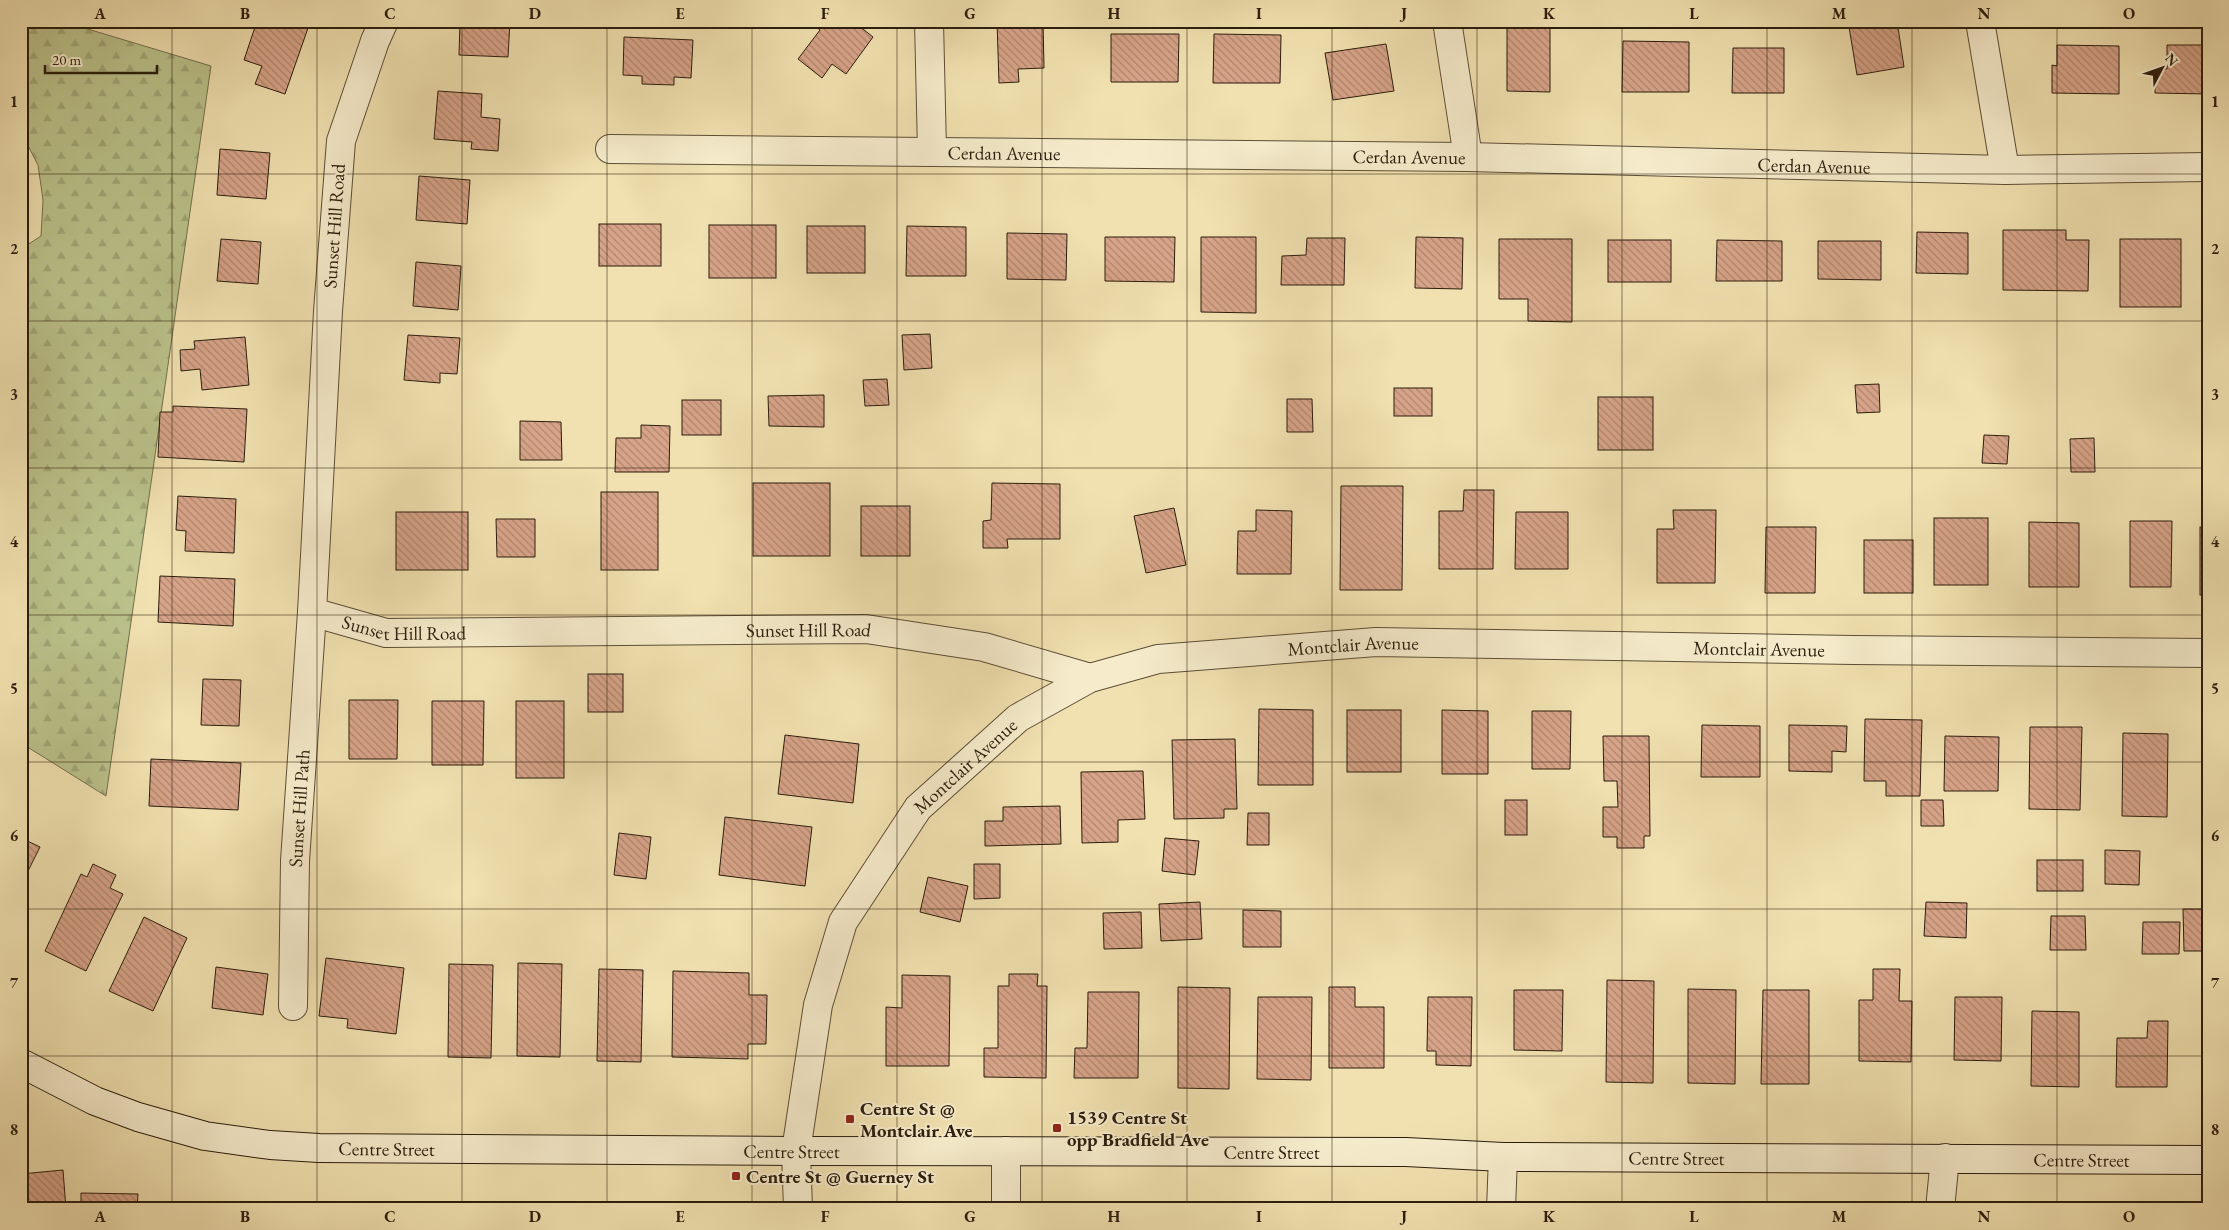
<svg xmlns="http://www.w3.org/2000/svg" width="2229" height="1230" font-family="'EB Garamond',serif">
	<style>
		.forest { fill: url(#forest-firs); stroke: #73704c }
		.building { fill: url(#building-back-hatch); stroke: #2b1d0d }
		.lines { fill: none; stroke-linecap: round; stroke-linejoin: round }
		.minor-casing { stroke: #5c4e36; stroke-width: 30 }
		.secondary-casing { stroke: #2b1d0d; stroke-width: 30 }
		.minor { stroke: #f6eccc; stroke-width: 28 }
		.secondary { stroke: #f6eccc; stroke-width: 28 }
		.grid { fill: none; stroke: #2b1d0d; stroke-width: 1; stroke-opacity: 0.55 }
		.poi-dot { fill: #8f2418; stroke: #f6eccc; stroke-width: 2 }
		.labels { text-anchor: middle; dominant-baseline: central; stroke-width: 4; stroke-linejoin: round; paint-order: stroke }
		.street-label { font-size: 19px; fill: #2b1d0d; stroke: #f6eccc }
		.poi-label { font-size: 19px; font-weight: bold; fill: #2b1d0d; stroke: #f6eccc; text-anchor: start }
		.neatline { fill: none; stroke: #2b1d0d; stroke-width: 2 }
		.grid-label { font-size: 16px; text-anchor: middle; font-weight: bold; fill: #2b1d0d }
	</style>
	<defs>
		<pattern id="forest-firs" width="22" height="20" patternUnits="userSpaceOnUse" patternTransform="scale(1.25)"><rect width="22" height="20" fill="#bbc28b"/><path d="M5 1l3.5 6h-7zM16 11l3.5 6h-7z" fill="#a1a677"/></pattern>
		<pattern id="building-back-hatch" width="6" height="6" patternUnits="userSpaceOnUse" patternTransform="scale(1.25)"><rect width="6" height="6" fill="#d8a489"/><path d="M-1 5l2 2M0 0l6 6M5-1l2 2" fill="none" stroke="#af856e"/></pattern>
	</defs>
	<rect width="100%" height="100%" fill="#f1e1b0"/>
	<filter id="stains"><feTurbulence type="fractalNoise" baseFrequency=".004" numOctaves="4"/><feColorMatrix values="0 0 0 0 .2 0 0 0 0 .09 0 0 0 0 .02 0 0 0 .5 -.17"/></filter>
	<radialGradient id="worn" r=".72"><stop offset=".6" stop-color="#630" stop-opacity="0"/><stop offset="1" stop-color="#630" stop-opacity=".3"/></radialGradient>
	<path class="forest" d="M21 21H61L211 66 106 796 21 743V249L41 236 43 200 38 165 21 132Z"/>
	<g class="building">
		<path d="M257 21H289L308 28 285 94 255 84 262 66 244 60Z"/>
		<path d="M460 21H510L508 57 459 55Z"/>
		<path d="M743 21H768V23L743 24Z"/>
		<path d="M853 21 873 37 846 74 832 64 822 78 798 59 820 30 809 21Z"/>
		<path d="M997 21H1043L1044 68 1018 69 1019 82 999 83Z"/>
		<path d="M1507 21H1550V92L1507 91Z"/>
		<path d="M1884 21H1897L1904 67 1857 75 1849 27Z"/>
		<path d="M1111 34H1179L1178 82H1111Z"/>
		<path d="M1214 34 1281 35 1280 83H1213Z"/>
		<path d="M624 37 693 40 691 78 674 77V85L642 84V76L623 75Z"/>
		<path d="M1623 41 1689 42V92H1622Z"/>
		<path d="M1386 44 1394 91 1333 100 1325 53Z"/>
		<path d="M2057 45 2119 46V94L2052 93V65L2057 66Z"/>
		<path d="M2167 45H2208V94L2155 93V69H2167Z"/>
		<path d="M1733 48H1784V93H1732Z"/>
		<path d="M438 91 482 94 481 117 500 119 498 151 471 149 472 142 434 139Z"/>
		<path d="M220 149 270 153 266 199 217 195Z"/>
		<path d="M419 176 470 180 467 224 416 220Z"/>
		<rect x="599" y="224" width="62" height="42"/>
		<rect x="709" y="225" width="67" height="53"/>
		<rect x="807" y="226" width="58" height="47"/>
		<path d="M907 226 966 227V276H906Z"/>
		<path d="M2003 230H2066V240H2089L2088 291 2003 290Z"/>
		<path d="M1917 232 1968 233V274L1916 273Z"/>
		<path d="M1007 233 1067 234 1066 280 1007 279Z"/>
		<path d="M1105 237H1175L1174 282 1105 281Z"/>
		<path d="M1201 237H1256V313L1201 312Z"/>
		<path d="M1416 237 1463 238 1462 289 1415 288Z"/>
		<path d="M1307 238H1345L1344 285H1281L1282 256 1306 255Z"/>
		<path d="M221 239 261 242 258 284 217 281Z"/>
		<path d="M1499 239H1572V322L1528 321V299H1499Z"/>
		<rect x="2120" y="239" width="61" height="68"/>
		<rect x="1608" y="240" width="63" height="42"/>
		<path d="M1717 240 1782 241V281H1716Z"/>
		<path d="M1818 241H1881V280L1818 279Z"/>
		<path d="M416 262 461 266 458 310 413 306Z"/>
		<path d="M930 334 932 368 904 370 902 335Z"/>
		<path d="M408 335 460 338 457 374 440 373V383L404 380Z"/>
		<path d="M245 337 249 385 202 390 200 369 181 371 180 350 195 349 194 341Z"/>
		<path d="M2205 346H2208V369L2205 368Z"/>
		<path d="M887 379 889 405 865 406 863 380Z"/>
		<path d="M1879 384 1880 412 1857 413 1855 385Z"/>
		<rect x="1394" y="388" width="38" height="28"/>
		<path d="M824 395V427L769 426 768 396Z"/>
		<rect x="1598" y="397" width="55" height="53"/>
		<path d="M1287 399H1312L1313 432H1287Z"/>
		<rect x="682" y="400" width="39" height="35"/>
		<path d="M173 406 247 409 244 462 158 457 160 412H173Z"/>
		<path d="M520 421 561 422 562 460H520Z"/>
		<path d="M641 425 670 426 669 472H615L616 438H641Z"/>
		<path d="M1984 435 2009 436 2007 464 1982 463Z"/>
		<path d="M2094 438 2095 472H2071L2070 439Z"/>
		<rect x="753" y="483" width="77" height="73"/>
		<path d="M992 483 1060 484V539H1007L1008 548H983V521L991 520Z"/>
		<path d="M1341 486H1403L1402 590H1340Z"/>
		<path d="M1464 490H1494L1493 569H1439V511H1463Z"/>
		<rect x="601" y="492" width="57" height="78"/>
		<path d="M178 496 236 499 234 553 185 551 186 531 176 530Z"/>
		<rect x="861" y="506" width="49" height="50"/>
		<path d="M1174 508 1186 565 1146 573 1134 516Z"/>
		<path d="M1256 510 1292 511 1291 574H1237L1238 531H1256Z"/>
		<path d="M1673 510H1716L1715 583H1657V529H1674Z"/>
		<rect x="396" y="512" width="72" height="58"/>
		<path d="M1516 512H1568V569H1515Z"/>
		<rect x="1934" y="518" width="54" height="67"/>
		<path d="M496 519H535V557H497Z"/>
		<path d="M2130 521H2172L2171 587H2130Z"/>
		<path d="M2029 522 2079 523V587H2029Z"/>
		<path d="M1766 527H1816L1815 593H1765Z"/>
		<rect x="2200" y="527" width="8" height="68"/>
		<rect x="1864" y="540" width="49" height="53"/>
		<path d="M160 576 235 579 233 626 158 622Z"/>
		<rect x="588" y="674" width="35" height="38"/>
		<path d="M203 679 241 680 239 726 201 725Z"/>
		<path d="M349 700H398L397 759H349Z"/>
		<path d="M432 701H484L483 765H432Z"/>
		<rect x="516" y="701" width="48" height="77"/>
		<path d="M1259 709 1313 710V785H1258Z"/>
		<rect x="1347" y="710" width="54" height="62"/>
		<path d="M1442 710 1488 711V774H1442Z"/>
		<path d="M1532 711H1571L1570 769H1532Z"/>
		<path d="M1865 719 1922 720 1920 796H1886V781H1864Z"/>
		<path d="M1702 725 1760 726V777H1701Z"/>
		<path d="M1789 725 1847 726 1846 752 1832 751V772L1789 771Z"/>
		<path d="M2030 727H2082L2080 810 2029 809Z"/>
		<path d="M2123 733 2168 734 2167 817 2122 816Z"/>
		<path d="M785 735 859 744 853 803 778 794Z"/>
		<path d="M1603 736H1649L1650 836H1644V848H1617V837H1603V807H1618L1617 781H1604Z"/>
		<path d="M1945 736 1999 737 1998 791H1944Z"/>
		<path d="M1235 739 1237 809H1224V818L1174 819 1172 740Z"/>
		<path d="M151 759 241 763 238 810 149 806Z"/>
		<path d="M1143 771 1145 819 1118 820V842L1082 843 1081 772Z"/>
		<rect x="1505" y="800" width="22" height="35"/>
		<path d="M1921 800H1943L1944 826H1921Z"/>
		<path d="M1060 806 1061 844 985 846V821H1003V807Z"/>
		<path d="M1248 813H1269V845H1247Z"/>
		<path d="M725 817 812 827 805 886 719 875Z"/>
		<path d="M619 833 651 837 646 879 614 875Z"/>
		<path d="M21 838 40 847 21 885Z"/>
		<path d="M1165 838 1199 841 1195 875 1162 871Z"/>
		<path d="M2105 850 2140 851 2139 885 2105 884Z"/>
		<rect x="2037" y="860" width="46" height="31"/>
		<path d="M93 864 116 875 110 888 123 894 86 971 45 951 81 874 87 877Z"/>
		<path d="M974 864H1000V898L974 899Z"/>
		<path d="M928 877 968 886 960 922 920 912Z"/>
		<path d="M1200 902 1202 939 1161 941 1159 904Z"/>
		<path d="M1926 902 1967 903 1966 938 1924 936Z"/>
		<path d="M2183 909H2208V951H2184Z"/>
		<path d="M1243 910 1281 911V947H1243Z"/>
		<path d="M1141 912 1142 948 1104 949 1103 913Z"/>
		<path d="M2051 916H2085L2086 950H2050Z"/>
		<path d="M144 917 187 938 153 1011 109 991Z"/>
		<path d="M2143 922H2180L2179 954H2142Z"/>
		<path d="M326 958 404 968 396 1034 347 1028 348 1019 319 1016Z"/>
		<path d="M518 963 562 964 560 1057 517 1056Z"/>
		<path d="M449 964 493 965 491 1058 448 1057Z"/>
		<path d="M216 967 268 974 263 1015 212 1008Z"/>
		<path d="M599 969 643 970 641 1062 597 1061Z"/>
		<path d="M1873 969H1900L1899 1001H1912L1911 1062 1859 1061V1000H1873Z"/>
		<path d="M673 971 749 973V995H767L766 1044H748V1059L672 1057Z"/>
		<path d="M1009 974H1038L1037 986H1047L1046 1078 984 1077V1048H998V986H1009Z"/>
		<path d="M902 975 950 976 949 1066H886V1007L902 1008Z"/>
		<path d="M1607 980 1654 981 1653 1083 1606 1082Z"/>
		<path d="M1178 987 1230 988 1229 1089 1178 1088Z"/>
		<path d="M1329 987H1355V1007H1384V1068H1329Z"/>
		<path d="M1688 989 1736 990 1735 1084 1688 1083Z"/>
		<path d="M1514 990H1563L1562 1051 1514 1050Z"/>
		<path d="M1763 990H1809V1084H1761Z"/>
		<path d="M1088 992H1139L1138 1078H1074L1075 1048H1087Z"/>
		<path d="M1258 997H1312L1311 1080 1257 1079Z"/>
		<path d="M1428 997H1472L1471 1066 1436 1065V1051H1427Z"/>
		<path d="M1955 997H2002L2001 1061 1954 1060Z"/>
		<path d="M2032 1011 2079 1012V1087L2031 1086Z"/>
		<path d="M2148 1021H2168L2167 1087H2116L2117 1038H2147Z"/>
		<path d="M63 1170 66 1209H21V1174Z"/>
		<path d="M81 1193 138 1194 137 1209H81Z"/>
	</g>
	<g class="lines">
		<defs>
			<g id="minor">
				<path id="s1" d="M384 21 375 41 341 141 328 311 312 612 386 633 866 629 984 647 1090 678"/>
				<path d="M929 21 932 151"/>
				<path d="M1447 21 1468 157"/>
				<path d="M1980 21 2005 170"/>
				<path id="s2" d="M610 149 1468 157 2005 170 2208 167"/>
				<path id="s3" d="M293 1006 295 861 312 612"/>
				<path d="M1006 1151V1209"/>
				<path id="s4" d="M798 1209 796 1151 818 1005 843 922 918 808 1018 718 1090 678 1158 659 1376 642 1853 650 2208 653"/>
				<path d="M1501 1209 1503 1157"/>
				<path d="M1940 1209 1945 1158"/>
			</g>
			<g id="secondary">
				<path id="s5" d="M21 1063 95 1101 138 1117 205 1136 270 1145 319 1148 796 1151 1406 1152 1503 1157 2208 1160"/>
			</g>
		</defs>
		<use href="#minor" class="minor-casing"/>
		<use href="#secondary" class="secondary-casing"/>
		<use href="#minor" class="minor"/>
		<use href="#secondary" class="secondary"/>
	</g>
	<path class="grid" d="M172 21V1209M317 21V1209M462 21V1209M607 21V1209M752 21V1209M897 21V1209M1042 21V1209M1187 21V1209M1332 21V1209M1477 21V1209M1622 21V1209M1767 21V1209M1912 21V1209M2057 21V1209M21 174H2208M21 321H2208M21 468H2208M21 615H2208M21 762H2208M21 909H2208M21 1056H2208"/>
	<g class="poi-dot">
		<rect x="845" y="1114" width="10" height="10" rx="2.5"/>
		<rect x="1052" y="1123" width="10" height="10" rx="2.5"/>
		<rect x="731" y="1171" width="10" height="10" rx="2.5"/>
	</g>
	<g class="labels">
		<g class="street-label">
			<text stroke="none"><textPath href="#s2" startOffset="394">Cerdan Avenue</textPath></text>
			<text stroke="none"><textPath href="#s2" startOffset="799">Cerdan Avenue</textPath></text>
			<text stroke="none"><textPath href="#s2" startOffset="1204">Cerdan Avenue</textPath></text>
			<text transform="translate(334 226) rotate(-86)">Sunset Hill Road</text>
			<text stroke="none"><textPath href="#s1" startOffset="694">Sunset Hill Road</textPath></text>
			<text stroke="none"><textPath href="#s1" startOffset="1099">Sunset Hill Road</textPath></text>
			<text stroke="none"><textPath href="#s4" startOffset="912">Montclair Avenue</textPath></text>
			<text stroke="none"><textPath href="#s4" startOffset="1318">Montclair Avenue</textPath></text>
			<text stroke="none"><textPath href="#s4" startOffset="492">Montclair Avenue</textPath></text>
			<text stroke="none"><textPath href="#s3" startOffset="198">Sunset Hill Path</textPath></text>
			<text stroke="none"><textPath href="#s5" startOffset="381">Centre Street</textPath></text>
			<text stroke="none"><textPath href="#s5" startOffset="786">Centre Street</textPath></text>
			<text stroke="none"><textPath href="#s5" startOffset="1266">Centre Street</textPath></text>
			<text stroke="none"><textPath href="#s5" startOffset="1671">Centre Street</textPath></text>
			<text stroke="none"><textPath href="#s5" startOffset="2076">Centre Street</textPath></text>
		</g>
		<g class="poi-label">
			<text x="860" y="1108">Centre St @<tspan x="860" dy="22">Montclair Ave</tspan></text>
			<text x="1067" y="1117">1539 Centre St<tspan x="1067" dy="22">opp Bradfield Ave</tspan></text>
			<text x="746" y="1176">Centre St @ Guerney St</text>
		</g>
	</g>
	<rect width="2229" height="1230" fill="none" stroke="#f1e1b0" stroke-width="55"/>
	<g transform="translate(2162 68) rotate(49)" stroke="#f6eccc" stroke-width="4" paint-order="stroke">
	<path d="M0-4L9 19L0 12L-9 19Z" fill="#2b1d0d"/>
	<text y="-8" font-size="14" font-weight="bold" text-anchor="middle" fill="#2b1d0d">N</text>
	</g>
	<path d="M45 65v8h112v-8" fill="none" stroke="#2b1d0d" stroke-width="2.5"/>
	<text x="52" y="65" font-size="15" fill="#2b1d0d" stroke="#f6eccc" stroke-width="4" paint-order="stroke">20 m</text>
	<rect x="28" y="28" width="2174" height="1174" class="neatline"/>
	<g class="grid-label">
		<text x="100" y="19">A</text>
		<text x="245" y="19">B</text>
		<text x="390" y="19">C</text>
		<text x="535" y="19">D</text>
		<text x="680" y="19">E</text>
		<text x="825" y="19">F</text>
		<text x="970" y="19">G</text>
		<text x="1114" y="19">H</text>
		<text x="1259" y="19">I</text>
		<text x="1404" y="19">J</text>
		<text x="1549" y="19">K</text>
		<text x="1694" y="19">L</text>
		<text x="1839" y="19">M</text>
		<text x="1984" y="19">N</text>
		<text x="2129" y="19">O</text>
		<text x="14" y="107">1</text>
		<text x="2215" y="107">1</text>
		<text x="14" y="254">2</text>
		<text x="2215" y="254">2</text>
		<text x="14" y="400">3</text>
		<text x="2215" y="400">3</text>
		<text x="14" y="547">4</text>
		<text x="2215" y="547">4</text>
		<text x="14" y="694">5</text>
		<text x="2215" y="694">5</text>
		<text x="14" y="841">6</text>
		<text x="2215" y="841">6</text>
		<text x="14" y="988">7</text>
		<text x="2215" y="988">7</text>
		<text x="14" y="1135">8</text>
		<text x="2215" y="1135">8</text>
		<text x="100" y="1222">A</text>
		<text x="245" y="1222">B</text>
		<text x="390" y="1222">C</text>
		<text x="535" y="1222">D</text>
		<text x="680" y="1222">E</text>
		<text x="825" y="1222">F</text>
		<text x="970" y="1222">G</text>
		<text x="1114" y="1222">H</text>
		<text x="1259" y="1222">I</text>
		<text x="1404" y="1222">J</text>
		<text x="1549" y="1222">K</text>
		<text x="1694" y="1222">L</text>
		<text x="1839" y="1222">M</text>
		<text x="1984" y="1222">N</text>
		<text x="2129" y="1222">O</text>
	</g>
	<rect width="100%" height="100%" filter="url(#stains)"/>
	<rect width="100%" height="100%" fill="url(#worn)"/>
</svg>
